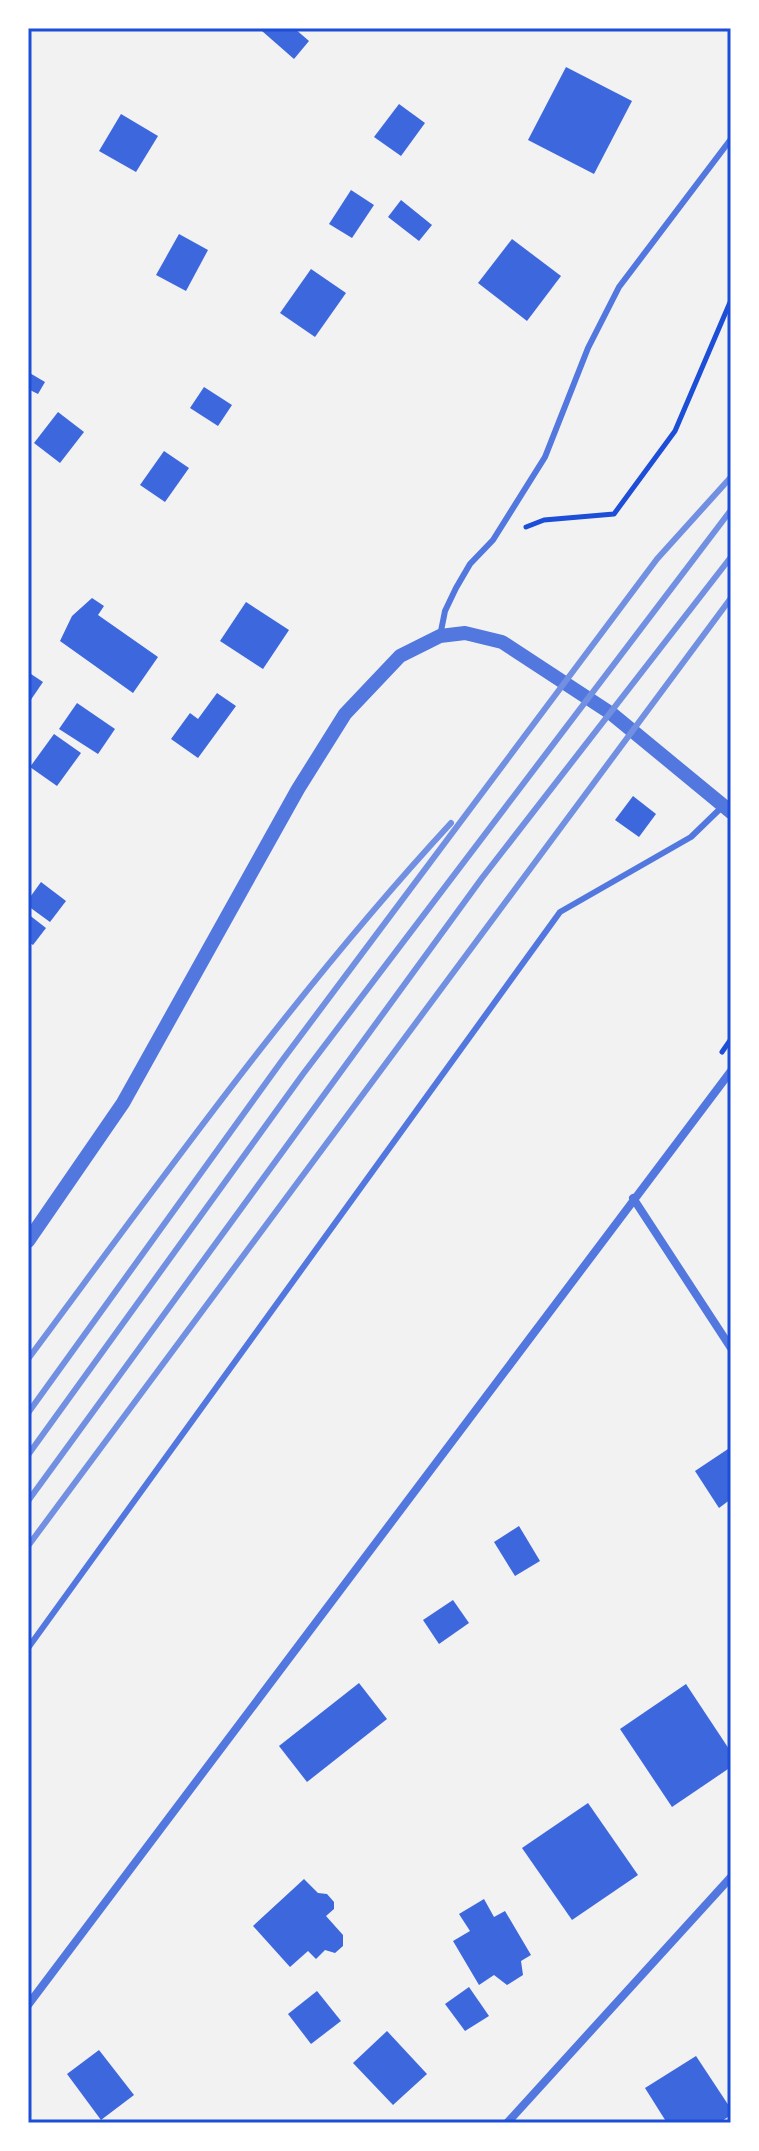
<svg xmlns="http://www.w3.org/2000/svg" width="759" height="2151" font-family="'Crimson Pro',serif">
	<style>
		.building { fill: #3d67dc }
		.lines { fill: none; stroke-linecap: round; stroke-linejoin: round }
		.path { stroke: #1d4ed8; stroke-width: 5 }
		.service { stroke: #5277de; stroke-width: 6 }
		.minor { stroke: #5277de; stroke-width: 8 }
		.tertiary { stroke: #5277de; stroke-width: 14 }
		.rail { stroke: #7290e2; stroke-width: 6 }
		.neatline { fill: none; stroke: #1d4ed8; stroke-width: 3 }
	</style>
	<rect width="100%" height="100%" fill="#f2f2f2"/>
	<g class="building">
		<path d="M265 28H294L309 41 294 59 262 31Z"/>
		<path d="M566 67 632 101 594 174 528 140Z"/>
		<path d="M399 104 425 123 401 156 374 137Z"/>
		<path d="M121 114 158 136 136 172 99 151Z"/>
		<path d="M351 190 374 205 352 238 329 224Z"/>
		<path d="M401 200 432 225 419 241 388 217Z"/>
		<path d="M179 234 208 250 186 291 156 275Z"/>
		<path d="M512 239 561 276 527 321 478 283Z"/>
		<path d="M311 269 346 293 315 337 280 313Z"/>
		<path d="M28 372 45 382 38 394 28 389Z"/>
		<path d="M204 387 232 405 218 426 190 408Z"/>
		<path d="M58 412 84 432 60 463 34 443Z"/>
		<path d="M164 451 189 468 165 502 140 485Z"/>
		<path d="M92 598 104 606 98 615 158 657 133 693 60 641 72 616Z"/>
		<path d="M246 602 289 630 263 669 220 641Z"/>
		<path d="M28 672 43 682 28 704Z"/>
		<path d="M217 693 236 706 198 758 171 739 190 713 198 719Z"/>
		<path d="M77 703 115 729 98 754 59 729Z"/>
		<path d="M54 734 81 753 57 786 30 767Z"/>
		<path d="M633 796 656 814 639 837 615 820Z"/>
		<path d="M41 882 66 901 50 922 28 906V900Z"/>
		<path d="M28 914 46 928 33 945 28 942Z"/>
		<path d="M731 1447V1499L719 1508 695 1471Z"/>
		<path d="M519 1526 540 1561 515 1576 494 1542Z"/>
		<path d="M453 1600 469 1623 439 1644 423 1620Z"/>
		<path d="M359 1683 387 1719 307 1782 279 1746Z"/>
		<path d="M686 1684 731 1752V1767L672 1807 620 1729Z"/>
		<path d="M588 1803 638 1875 572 1920 522 1848Z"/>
		<path d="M304 1879 318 1893 327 1894 334 1902V1909L326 1916 343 1935V1946L335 1953 325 1950 316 1959 308 1951 290 1967 253 1926Z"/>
		<path d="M484 1899 494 1917 505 1911 531 1955 521 1961 523 1975 507 1985 494 1975 479 1985 453 1941 470 1931 459 1914Z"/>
		<path d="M469 1987 489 2016 465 2031 445 2004Z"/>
		<path d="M317 1991 341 2021 311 2044 288 2014Z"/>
		<path d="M387 2031 427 2074 393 2105 353 2063Z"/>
		<path d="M99 2050 134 2095 101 2120 67 2074Z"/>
		<path d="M696 2056 731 2109V2115L719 2123H667L645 2088Z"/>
	</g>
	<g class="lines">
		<g class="path">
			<path d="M526 527 544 520 614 514 675 431 731 300"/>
			<path d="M722 1052 731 1039"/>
		</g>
		<g class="service">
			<path d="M440 636 445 611 456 588 470 564 493 540 545 457 588 348 619 287 731 139"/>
			<path d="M28 1648 560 912 691 837 723 806"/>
		</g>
		<g class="minor">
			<path d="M633 1198 731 1348"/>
			<path d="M28 2005 731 1071"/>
			<path d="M507 2123 731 1877"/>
		</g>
		<path class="tertiary" d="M28 1241 123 1103 298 789 345 714 400 656 440 636 465 633 502 642 612 714 731 812"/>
		<g class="rail">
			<path d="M28 1359C164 1176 296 991 451 823"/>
			<path d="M28 1413 281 1062 657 559 731 477"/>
			<path d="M28 1455 303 1074 731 510"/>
			<path d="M28 1501 482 878 731 557"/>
			<path d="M28 1546 731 598"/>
		</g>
	</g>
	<rect width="759" height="2151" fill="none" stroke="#ffffff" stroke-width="60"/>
	<rect x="30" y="30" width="699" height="2091" class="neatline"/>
</svg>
